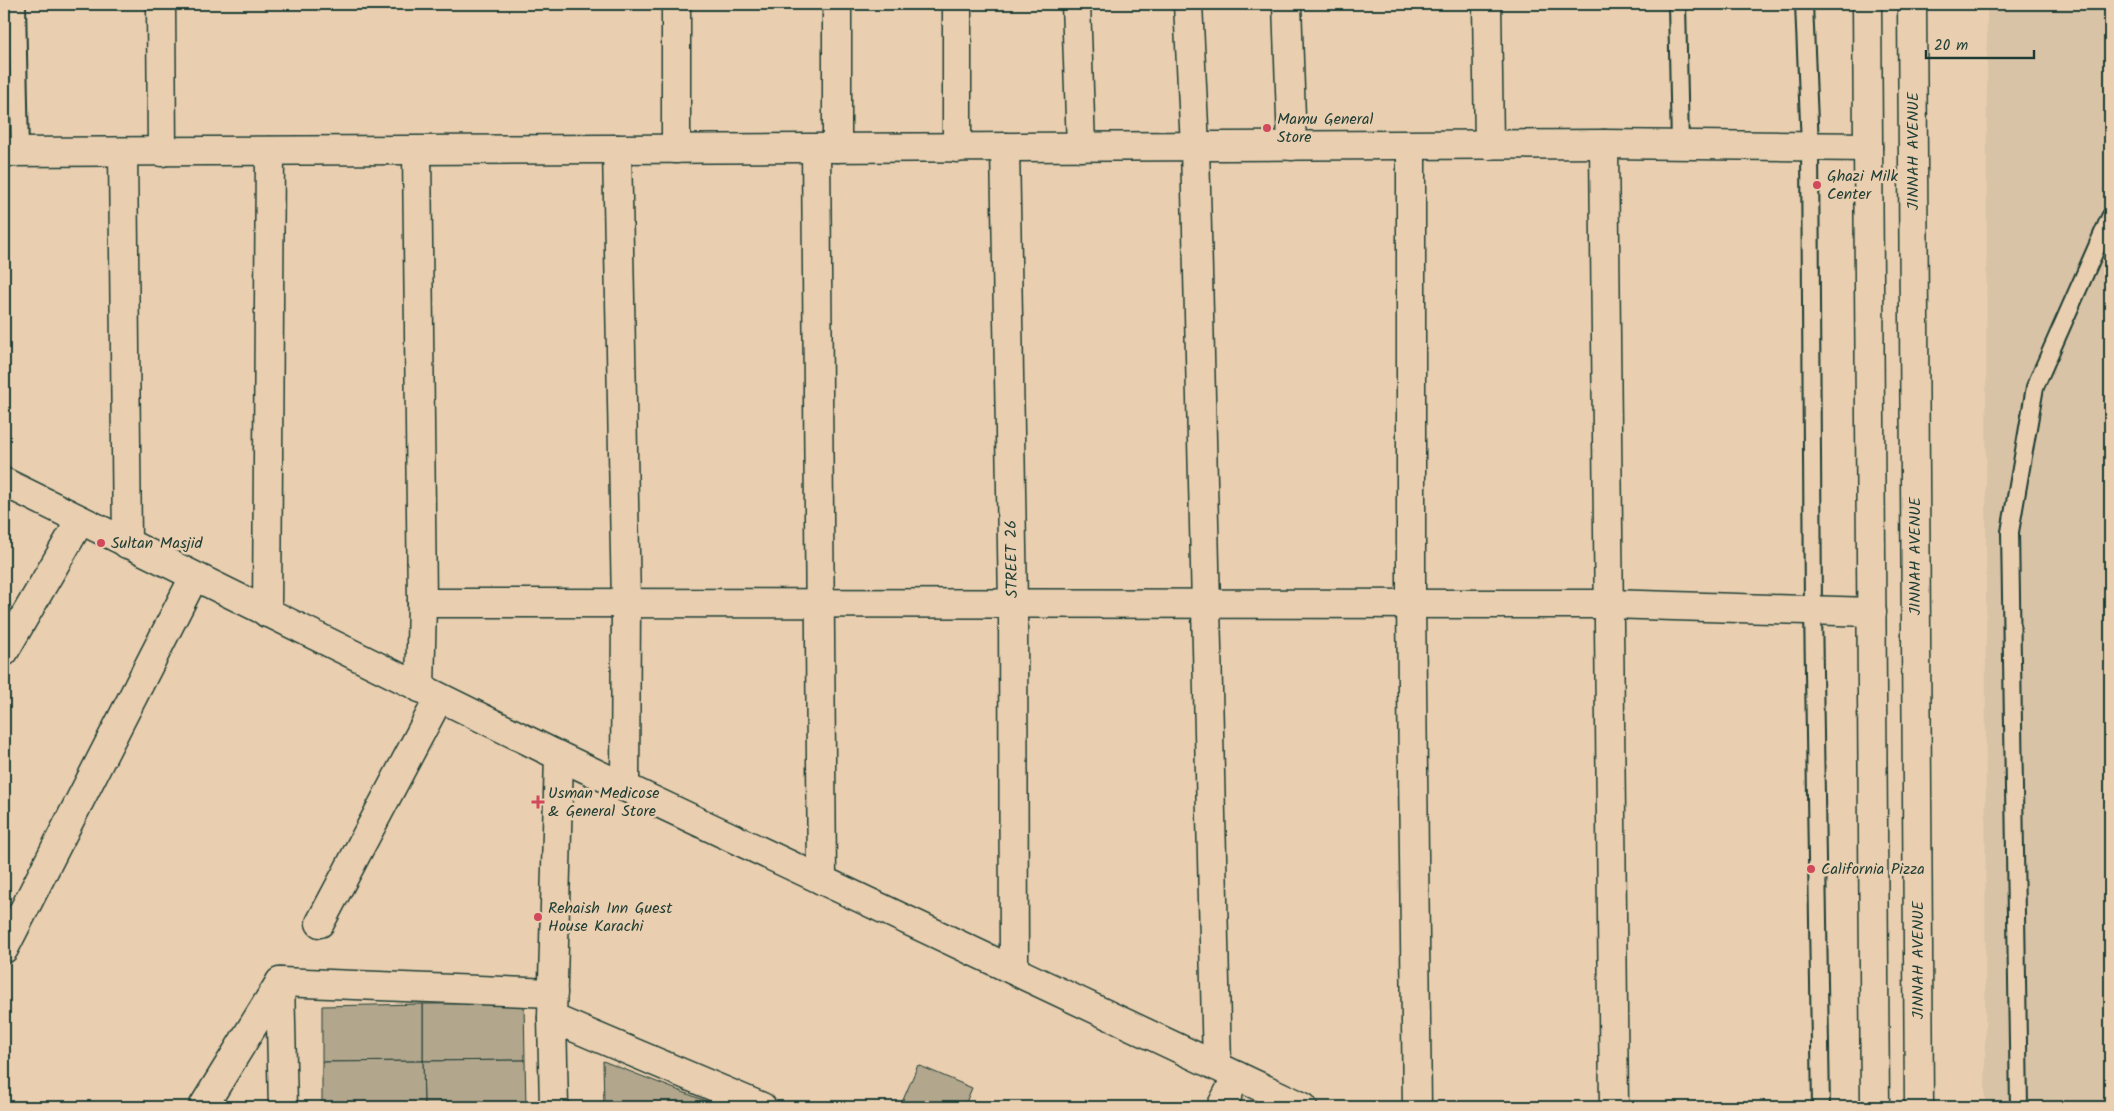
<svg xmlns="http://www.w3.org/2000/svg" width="2114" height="1111" font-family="Kalam,sans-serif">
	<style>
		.built { fill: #d8c3a6 }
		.building { fill: #b2a68d; stroke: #1f3d34 }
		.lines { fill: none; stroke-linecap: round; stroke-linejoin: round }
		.service-casing { stroke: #1f3d34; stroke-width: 20 }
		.minor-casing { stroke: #1f3d34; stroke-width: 31 }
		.trunk-casing { stroke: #1f3d34; stroke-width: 31 }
		.service { stroke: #e9cfb0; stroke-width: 16 }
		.minor { stroke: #e9cfb0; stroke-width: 28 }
		.trunk { stroke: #e9cfb0; stroke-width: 28 }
		.poi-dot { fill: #d1495b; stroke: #e9cfb0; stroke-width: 2 }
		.labels { text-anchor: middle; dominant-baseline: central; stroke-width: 5; stroke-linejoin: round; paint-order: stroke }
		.poi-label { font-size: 16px; fill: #1f3d34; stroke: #e9cfb0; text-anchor: start }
		.street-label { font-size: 16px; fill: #1f3d34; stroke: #e9cfb0 }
	</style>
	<rect width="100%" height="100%" fill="#e9cfb0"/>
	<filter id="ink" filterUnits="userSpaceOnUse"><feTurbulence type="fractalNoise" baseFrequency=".02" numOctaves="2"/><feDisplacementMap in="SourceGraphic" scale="10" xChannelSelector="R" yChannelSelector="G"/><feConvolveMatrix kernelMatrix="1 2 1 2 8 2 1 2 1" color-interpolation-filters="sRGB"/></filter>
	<g filter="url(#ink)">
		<path class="built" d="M1987 4H2110V1107H1985Z"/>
		<g class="building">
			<path d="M524 1003 525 1060 423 1061V1004Z"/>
			<path d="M423 1004V1061L322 1062V1006Z"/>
			<path d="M525 1060 526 1107H424L423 1061Z"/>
			<path d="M423 1061 424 1107H322V1062Z"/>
			<path d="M603 1061 721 1107H604Z"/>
			<path d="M918 1065 972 1088 964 1107H900Z"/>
		</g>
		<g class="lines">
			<defs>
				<g id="service">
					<path d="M17 4 20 152"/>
					<path d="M1677 4 1680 145"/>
					<path d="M1804 4 1810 146 1813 610 1821 1107"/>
					<path d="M2019 1107 2010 532 2035 387 2110 217"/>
				</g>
				<g id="minor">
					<path d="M161 4 162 152"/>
					<path d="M837 4V148"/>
					<path d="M957 4V148"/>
					<path d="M1076 4 1081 147"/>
					<path d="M1188 4 1195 147 1217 1066"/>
					<path d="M1287 4 1292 146"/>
					<path d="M1487 4 1489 145"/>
					<path d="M1604 144 1614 1107"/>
					<path d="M1411 146V604L1417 1107"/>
					<path d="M1005 147 1013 604 1014 970"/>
					<path d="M617 149 626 603 625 787"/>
					<path d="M676 149V4"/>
					<path d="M816 149 822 880"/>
					<path d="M417 151 422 603 420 688"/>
					<path d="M4 152 1604 144 1868 147"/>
					<path d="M123 152 127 544"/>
					<path d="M4 482 559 756 1303 1107"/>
					<path d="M422 603 1609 604 1872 612"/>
					<path d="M267 613 270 151"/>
					<path d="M4 652 80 521"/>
					<path d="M320 923 439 698"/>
					<path d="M4 949 194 577"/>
					<path d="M280 982 283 1107"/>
					<path d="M552 1018 762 1107"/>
					<path d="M203 1107 280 982 553 993"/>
					<path d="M554 1107 552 1018 559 756"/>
					<path d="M1221 1107 1237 1076"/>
				</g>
				<g id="trunk">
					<path d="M1867 4 1875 1107"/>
					<path d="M1912 4 1919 1107"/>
				</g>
			</defs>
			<use href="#service" class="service-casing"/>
			<use href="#minor" class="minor-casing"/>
			<use href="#trunk" class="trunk-casing"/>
			<use href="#service" class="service"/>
			<use href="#minor" class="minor"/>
			<use href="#trunk" class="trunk"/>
		</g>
	</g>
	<g class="poi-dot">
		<circle cx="1267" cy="128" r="5"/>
		<circle cx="1817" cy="185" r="5"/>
		<circle cx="101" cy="543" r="5"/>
		<path d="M535.5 794.5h5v5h5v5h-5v5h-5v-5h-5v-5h5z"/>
		<circle cx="1811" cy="869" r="5"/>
		<circle cx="538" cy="917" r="5"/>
	</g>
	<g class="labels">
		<g class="poi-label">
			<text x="1277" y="119">Mamu General<tspan x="1277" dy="18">Store</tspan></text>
			<text x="1827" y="176">Ghazi Milk<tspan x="1827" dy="18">Center</tspan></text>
			<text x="111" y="543">Sultan Masjid</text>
			<text x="548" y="793">Usman Medicose<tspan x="548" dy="18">&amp; General Store</tspan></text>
			<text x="1821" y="869">California Pizza</text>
			<text x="548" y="908">Rehaish Inn Guest<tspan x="548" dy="18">House Karachi</tspan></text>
		</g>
		<g class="street-label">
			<text transform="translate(1913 151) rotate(-90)">JINNAH AVENUE</text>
			<text transform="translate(1915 556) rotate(-90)">JINNAH AVENUE</text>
			<text transform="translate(1012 559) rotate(-91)">STREET 26</text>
			<text transform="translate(1918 960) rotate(-90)">JINNAH AVENUE</text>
		</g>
	</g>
	<rect width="2114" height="1111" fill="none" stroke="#e9cfb0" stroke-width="20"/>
	<rect x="10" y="10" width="2094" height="1091" fill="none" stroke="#1f3d34" stroke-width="2" filter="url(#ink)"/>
	<path d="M1926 50v8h108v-8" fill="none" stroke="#1f3d34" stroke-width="2.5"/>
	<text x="1934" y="50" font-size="15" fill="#1f3d34" stroke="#e9cfb0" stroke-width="4" paint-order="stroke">20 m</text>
</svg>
